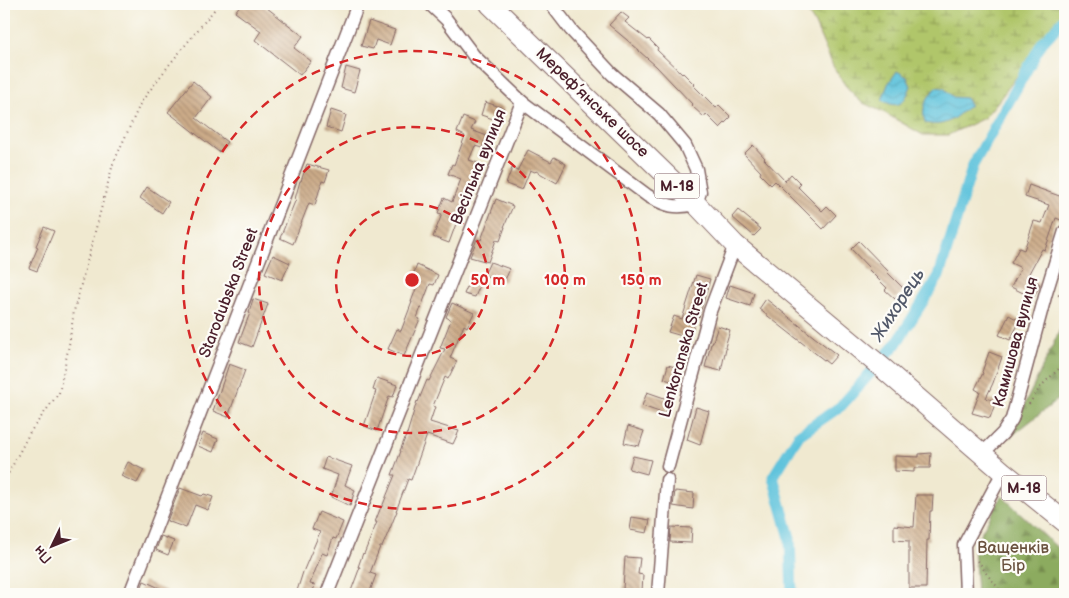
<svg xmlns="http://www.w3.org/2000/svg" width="1069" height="598" font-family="'Balsamiq Sans',sans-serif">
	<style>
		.forest { fill: url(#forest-firs); stroke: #6b6544 }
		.wetland { fill: url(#wetland-marsh); stroke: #7d724a }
		.water { fill: url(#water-waves); stroke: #547184 }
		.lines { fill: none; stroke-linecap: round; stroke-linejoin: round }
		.canal { stroke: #5ec3dc; stroke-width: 11 }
		.building { fill: url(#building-back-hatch) }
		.minor-casing { stroke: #846665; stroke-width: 15 }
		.trunk-casing { stroke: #846665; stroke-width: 22 }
		.path { stroke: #846665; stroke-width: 2; stroke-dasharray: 1 4; stroke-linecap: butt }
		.minor { stroke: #fff; stroke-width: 12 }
		.trunk { stroke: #fff; stroke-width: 20 }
		.ring { fill: none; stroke: #d62828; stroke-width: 2.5; stroke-dasharray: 9 6 }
		.labels { text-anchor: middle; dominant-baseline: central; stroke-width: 4.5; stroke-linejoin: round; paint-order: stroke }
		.shield { fill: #fdfcf7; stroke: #806168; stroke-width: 1 }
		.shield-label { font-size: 15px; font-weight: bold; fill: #4a1f2b }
		.street-label { font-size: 16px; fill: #4a1f2b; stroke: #fdfcf7 }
		.park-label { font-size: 16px; fill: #69513e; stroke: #fdfcf7 }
		.water-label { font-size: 18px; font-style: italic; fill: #515869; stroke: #fdfcf7 }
		.centre { fill: #d62828; stroke: #fdfcf7; stroke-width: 2.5 }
		.ring-label { font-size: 15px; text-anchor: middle; font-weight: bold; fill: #d62828; stroke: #fdfcf7; stroke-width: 4.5; stroke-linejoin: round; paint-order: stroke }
	</style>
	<defs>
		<pattern id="forest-firs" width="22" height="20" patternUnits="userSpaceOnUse" patternTransform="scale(1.25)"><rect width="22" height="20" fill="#8cab5e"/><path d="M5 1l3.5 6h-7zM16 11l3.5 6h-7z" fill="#748b4e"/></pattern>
		<pattern id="wetland-marsh" width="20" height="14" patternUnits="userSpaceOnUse" patternTransform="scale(1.25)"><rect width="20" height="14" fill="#b0c66a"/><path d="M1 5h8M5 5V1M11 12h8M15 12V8" fill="none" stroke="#91a057"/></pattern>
		<pattern id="water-waves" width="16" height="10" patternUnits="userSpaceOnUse" patternTransform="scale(1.25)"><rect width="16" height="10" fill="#5ec3dc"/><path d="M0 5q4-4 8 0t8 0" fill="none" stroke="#53a7bd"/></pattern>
		<pattern id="building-back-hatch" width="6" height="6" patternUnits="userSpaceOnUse" patternTransform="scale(1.25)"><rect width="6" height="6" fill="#ccac89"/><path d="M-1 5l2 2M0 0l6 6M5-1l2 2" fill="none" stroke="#a88b70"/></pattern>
	</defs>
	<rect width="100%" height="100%" fill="#fdfcf7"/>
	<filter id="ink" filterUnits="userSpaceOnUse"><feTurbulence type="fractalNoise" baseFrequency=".02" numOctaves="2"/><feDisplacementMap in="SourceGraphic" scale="10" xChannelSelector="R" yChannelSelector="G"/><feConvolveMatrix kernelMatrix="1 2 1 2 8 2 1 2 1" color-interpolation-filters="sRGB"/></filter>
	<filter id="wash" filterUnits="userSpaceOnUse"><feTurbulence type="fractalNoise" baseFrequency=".0096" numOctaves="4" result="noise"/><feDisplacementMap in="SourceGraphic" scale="20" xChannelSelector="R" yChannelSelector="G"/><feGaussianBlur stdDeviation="1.12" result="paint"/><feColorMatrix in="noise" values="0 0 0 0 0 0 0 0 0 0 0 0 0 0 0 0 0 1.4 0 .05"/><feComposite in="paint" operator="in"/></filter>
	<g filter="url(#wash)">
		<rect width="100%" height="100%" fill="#f0e9d0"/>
		<g class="forest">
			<path d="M1065 319V394L1009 438Z"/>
			<path d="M1002 496 1065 555V594H977L974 545Z"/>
		</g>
		<path class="wetland" d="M802 4H1065V18L1042 43 999 100 984 118 948 135H923L883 112 861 102 845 85 833 66 814 22Z"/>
		<g class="water">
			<path d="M897 71 907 77 911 86C905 101 900 111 882 100L888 84Z"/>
			<path d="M936 87 944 88 953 97 966 98 970 105C954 118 947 128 925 123 921 106 926 100 936 87Z"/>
		</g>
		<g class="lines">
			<path class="canal" d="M792 594 790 538 773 477 799 435 841 406 896 344 939 276 973 165 1042 43 1065 18"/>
		</g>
		<g id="blocks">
			<g class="building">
				<path d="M241 4H262L303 36 294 48 311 61 300 75 255 40 261 31 235 12Z"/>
				<path d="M621 12 629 18 625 22 648 40 649 39 658 48 657 50 682 74 683 73 695 85 694 86 716 108 719 105 731 117 720 128 706 114 704 117 692 106 693 105 656 66 639 51V50L609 25Z"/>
				<path d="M369 21 395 30 390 45 376 40 373 49 361 46Z"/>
				<path d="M346 67 360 71 354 92 341 88Z"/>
				<path d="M193 81 212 97 196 118 227 142 219 152 168 112Z"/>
				<path d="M485 102 504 108 499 121 481 115Z"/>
				<path d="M331 110 346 115 341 132 326 127Z"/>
				<path d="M463 117 475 122 471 130 487 136 482 148 475 146 469 160 481 164 464 207H465L458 222 457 221 449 243 433 237 442 214 438 213 444 198 452 202 461 179 448 174 452 164 454 165 465 136 457 132Z"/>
				<path d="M753 145 765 158 764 159 785 181 791 174 801 184 798 187 822 211 827 206 836 215 823 229 775 181 771 185 760 174 761 172 744 154Z"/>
				<path d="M528 150 551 162 554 157 566 164 557 183 536 171 535 172 530 170 522 190 506 184 512 168 517 171Z"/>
				<path d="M307 164 329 170 325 182 322 181 315 205 309 203 293 244 280 238 296 199H295L300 181H301Z"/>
				<path d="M1029 185 1065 198V209L1061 220 1056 218 1045 250 1042 249 1027 277 1040 284 1033 298 1011 287 1021 268 1011 263 1019 248 1024 250 1034 221 1042 223 1049 205 1025 197Z"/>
				<path d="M147 187 169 202 162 213 140 198Z"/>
				<path d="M496 199 513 206 504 227H505L500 241 496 240 488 262 470 257 477 239 481 240Z"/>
				<path d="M738 210 761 229 754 236 732 217Z"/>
				<path d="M44 227 54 231 37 271 29 268 38 247 36 246Z"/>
				<path d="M859 241 888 271 887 272 905 290 895 299 885 290 887 288 868 269 869 268 851 249Z"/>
				<path d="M273 255 290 263 282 280 265 273Z"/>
				<path d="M490 262 510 269 504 282 484 275Z"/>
				<path d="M417 265 438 275 434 285 430 284 417 318 420 319 404 356 388 349 397 329 401 331 412 302H411L419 281 412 278Z"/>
				<path d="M696 275 710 279 699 317 698 316 689 338 668 332 674 316 682 319Z"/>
				<path d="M469 282 480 285 475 297 464 294Z"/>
				<path d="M730 285 754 293 750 306 726 298Z"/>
				<path d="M253 299 268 304 252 347 239 342 250 313H249Z"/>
				<path d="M766 299 837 355 829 364 759 309Z"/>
				<path d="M452 303 474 313 467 327 464 325 450 358 457 361 448 379 445 377 433 406 435 407 430 422 459 431 453 444 427 435 411 480 408 479 396 511H397L391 526 382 547H380L370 573 376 575 369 594H360L351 591 360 567H358L363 553 364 554 377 522H375L381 507H382L395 475H392L401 451H400L407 433V434L417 401 418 402 427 380 429 381 445 349 440 348 451 320 446 317Z"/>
				<path d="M1009 315 1020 321 1010 340 999 335Z"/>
				<path d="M718 326 730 330 725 347 726 348 721 371 705 367 711 344H712Z"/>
				<path d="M989 352 1002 357 993 383 986 398 996 401 990 418 972 413 980 392 975 389 983 373 982 372Z"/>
				<path d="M229 364 245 370 228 417 213 411Z"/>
				<path d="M668 365 682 369 678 383 664 379Z"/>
				<path d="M377 378 397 385 393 397 389 396 377 431 364 426 376 391 373 390Z"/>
				<path d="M647 392 670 400 665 414 642 406Z"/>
				<path d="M696 407 709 411 700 445 687 440Z"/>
				<path d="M628 426 644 431 639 446 624 443Z"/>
				<path d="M203 433 218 439 213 452 198 446Z"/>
				<path d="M931 453 930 468H914V472L895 471V456L919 457V454Z"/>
				<path d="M633 456 651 460 647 474 629 469Z"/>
				<path d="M326 457 352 466 345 485 355 490 350 506 331 497 338 475 322 469Z"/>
				<path d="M128 462 144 470 137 483 121 476Z"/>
				<path d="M180 488 202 496 204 494 213 497 208 510 195 505 186 528 167 521Z"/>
				<path d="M675 491 694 493 693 509 673 506Z"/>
				<path d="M916 495H933L932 511H930L929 540H927L926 588H909V541L894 540V525L914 527Z"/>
				<path d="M319 512 343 522 336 539 333 538 327 555 322 553 310 584 315 585 312 594H296L303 572 320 532 312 529Z"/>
				<path d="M632 517 650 520 647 533 630 530Z"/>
				<path d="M671 527 692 528 691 543 670 542Z"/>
				<path d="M161 536 174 541 168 555 156 550Z"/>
				<path d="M625 557 640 558 638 574 643 575 642 591 623 589Z"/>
				<path d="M144 581 173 594H139Z"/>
			</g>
		</g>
	</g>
	<g filter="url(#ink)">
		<use href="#blocks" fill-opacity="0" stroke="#846665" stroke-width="1"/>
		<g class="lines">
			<defs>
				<g id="minor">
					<path d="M430 4 446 19 474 56 522 102 648 196C667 206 675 209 696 204L700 192 696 169 685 145 659 114 612 74 571 30 551 4"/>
					<path d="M983 453 1003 433 1012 419 1046 293 1065 231"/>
					<path d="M668 466 710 311 735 245"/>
					<path d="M130 594 358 4"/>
					<path d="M327 594 522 102"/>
					<path d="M658 594 667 480"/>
					<path d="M966 594 964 545 1003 472"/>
				</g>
				<path id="trunk" d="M490 4 696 204 735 245 885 370 1003 472 1065 522"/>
			</defs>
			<use href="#minor" class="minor-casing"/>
			<use href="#trunk" class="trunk-casing"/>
			<g class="path">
				<path d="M1058 295 1065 296"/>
				<path d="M1029 404 1041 386 1065 363"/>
				<path d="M4 482 30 432 59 393 69 345 74 311 113 164 141 102 169 65 219 4"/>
				<path d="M977 561 981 565 986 573 1003 594"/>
			</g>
			<use href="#minor" class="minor"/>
			<use href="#trunk" class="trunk"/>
		</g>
	</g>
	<g class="ring">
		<circle cx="412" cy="280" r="76"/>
		<circle cx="412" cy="280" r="153"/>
		<circle cx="412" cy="280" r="229"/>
	</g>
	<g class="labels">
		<g class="shield">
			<rect x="654.5" y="173.5" width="45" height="25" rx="4"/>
			<rect x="1001.5" y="475.5" width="45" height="25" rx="4"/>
		</g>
		<g class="shield-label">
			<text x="677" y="186">М-18</text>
			<text x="1024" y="488">М-18</text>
		</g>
		<g class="street-label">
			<text transform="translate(592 103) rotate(44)">Мереф’янське шосе</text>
			<text transform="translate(479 167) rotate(-68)">Весільна вулиця</text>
			<text transform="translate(229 293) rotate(-69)">Starodubska Street</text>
			<text transform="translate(1016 342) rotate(-75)">Камишова вулиця</text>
			<text transform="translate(684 350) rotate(-74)">Lenkoranska Street</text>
		</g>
		<g class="park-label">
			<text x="1013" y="548">Ващенків<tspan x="1013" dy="18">Бір</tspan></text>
		</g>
		<g class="water-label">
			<text transform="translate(898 305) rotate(-57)">Жихорець</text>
		</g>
	</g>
	<circle cx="412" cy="280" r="8" class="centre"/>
	<g class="ring-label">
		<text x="488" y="285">50 m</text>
		<text x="565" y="285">100 m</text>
		<text x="641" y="285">150 m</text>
	</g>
	<rect width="1069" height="598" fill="none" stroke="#fdfcf7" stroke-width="20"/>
	<g transform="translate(52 546) rotate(227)" stroke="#fdfcf7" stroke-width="4" paint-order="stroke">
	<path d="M0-4L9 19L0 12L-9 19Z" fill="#4a1f2b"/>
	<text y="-8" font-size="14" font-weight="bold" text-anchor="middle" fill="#4a1f2b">Пн</text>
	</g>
</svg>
